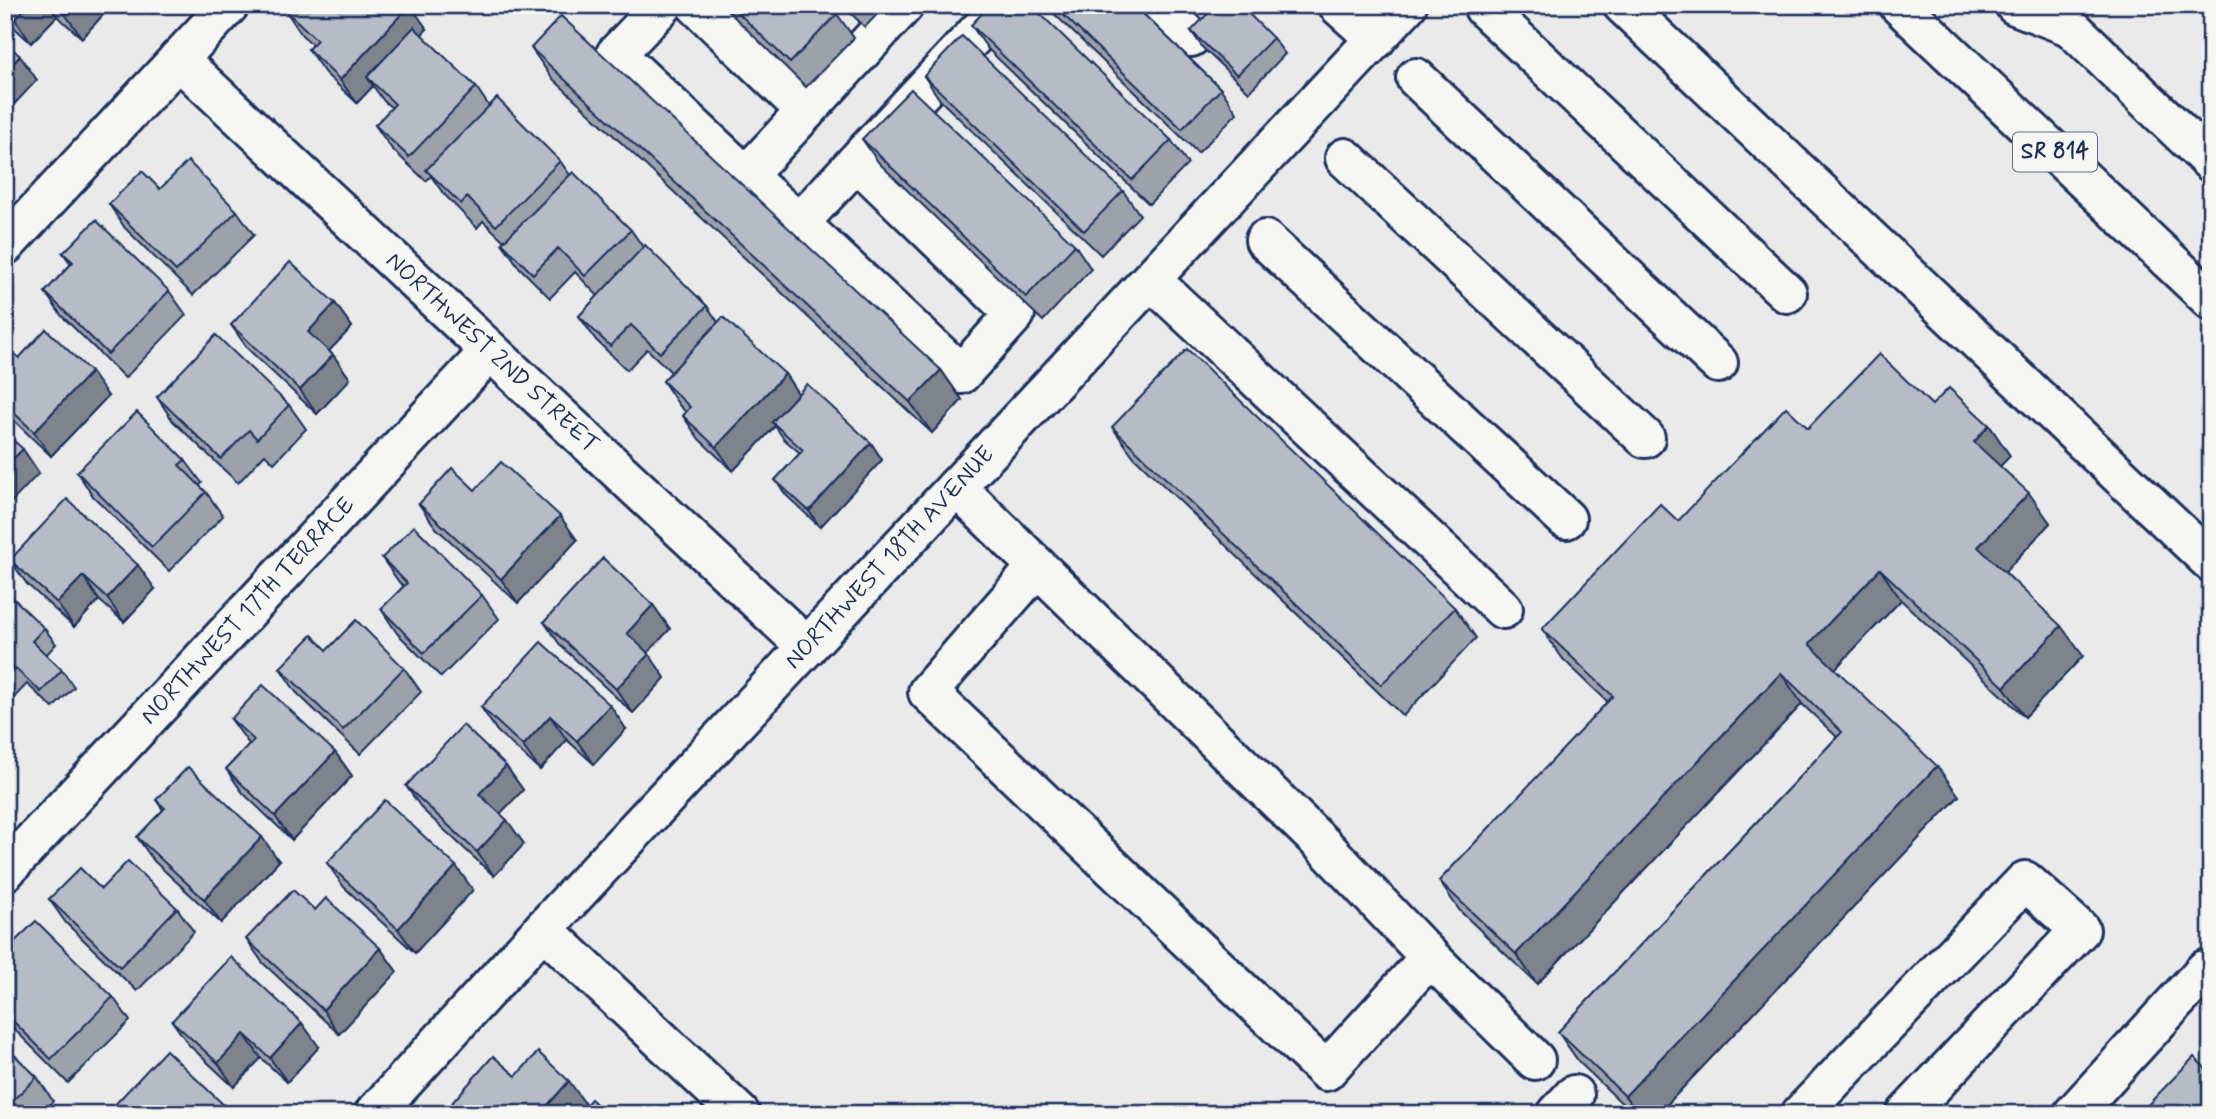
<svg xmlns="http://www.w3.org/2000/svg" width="2216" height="1119" font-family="Mynerve,sans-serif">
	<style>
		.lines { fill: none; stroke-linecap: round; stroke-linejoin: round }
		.minor-casing { stroke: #1b2f5e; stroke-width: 44 }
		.major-casing { stroke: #1b2f5e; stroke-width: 44 }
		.minor { stroke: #f6f6f2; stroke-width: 38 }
		.major { stroke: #f6f6f2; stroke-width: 38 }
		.wall { fill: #9da1aa; stroke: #1b2f5e; stroke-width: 2 }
		.shaded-wall { fill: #7f838b; stroke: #1b2f5e; stroke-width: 2 }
		.building { fill: #b6bbc6; stroke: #1b2f5e; stroke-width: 2 }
		.labels { text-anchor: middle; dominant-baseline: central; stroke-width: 5; stroke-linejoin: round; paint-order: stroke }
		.shield { fill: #f6f6f2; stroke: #5d6b8a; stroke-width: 2 }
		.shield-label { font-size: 23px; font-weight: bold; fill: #1b2f5e }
		.street-label { font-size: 24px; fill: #1b2f5e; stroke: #f6f6f2 }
	</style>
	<rect width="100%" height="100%" fill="#e9eae9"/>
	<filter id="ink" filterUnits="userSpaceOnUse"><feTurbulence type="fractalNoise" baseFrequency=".0143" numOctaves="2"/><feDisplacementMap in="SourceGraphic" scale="14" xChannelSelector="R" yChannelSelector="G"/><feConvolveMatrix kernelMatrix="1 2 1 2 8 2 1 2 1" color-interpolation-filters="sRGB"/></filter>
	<g filter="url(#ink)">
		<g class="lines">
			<defs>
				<g id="minor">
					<path d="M663 5 616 54 746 176 904 5"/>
					<path d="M696 5 806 111"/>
					<path d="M1157 5 1191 37"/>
					<path d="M1338 5 1376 39"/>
					<path d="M1623 5 2211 562"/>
					<path d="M1484 8 1787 293"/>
					<path d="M178 59 807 647"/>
					<path d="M1416 78 1718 363"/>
					<path d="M1345 158 1645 438"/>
					<path d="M858 162 1015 314 961 374 799 223 1003 5"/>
					<path d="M746 176 799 223"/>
					<path d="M1265 240 1566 519"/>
					<path d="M5 245 229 5"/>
					<path d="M1151 280 1503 609"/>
					<path d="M956 487 1322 844 1430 957 1535 1060"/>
					<path d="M1037 567 928 692 1326 1071 1430 957"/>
					<path d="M5 871 490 351"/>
					<path d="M543 929 740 1114"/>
					<path d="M374 1114 543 929 1407 5"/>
					<path d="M1557 1114 1574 1095"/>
					<path d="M1801 1114 2025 881 2080 930 1906 1114"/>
					<path d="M2073 1114 2205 970H2211"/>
				</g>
				<g id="major">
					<path d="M1899 5 2211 300"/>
					<path d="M2015 5 2069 26"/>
					<path d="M2048 5 2211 162"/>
				</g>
			</defs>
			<use href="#minor" class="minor-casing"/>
			<use href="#major" class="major-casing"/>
			<use href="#minor" class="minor"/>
			<use href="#major" class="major"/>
		</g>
		<g class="wall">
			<path d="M5 5H112L82 38 57 16 31 43 5 19Z"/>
			<path d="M722 5H829L837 14 854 38 806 87Z"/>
			<path d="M842 5H886L865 27Z"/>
			<path d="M1045 5H1134L1221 89 1237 113 1198 153Z"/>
			<path d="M286 11 427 29 421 35 476 87 489 106 560 161 570 175 631 230 643 247 707 306 718 322 785 374 798 394 871 443 882 460 820 527 787 496 775 480 800 453 784 439 775 426 733 471 699 439 683 416 686 412 679 405 663 381 671 372 647 349 627 370 596 340 579 316 598 296 575 272 550 298 519 267 502 243 504 241 483 221 477 228 443 193 431 176 426 181 392 149 375 125 392 108 384 101 373 86 357 103 325 73 308 49 313 45 302 35Z"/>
			<path d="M971 25 1171 140 1188 164 1149 204 988 49Z"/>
			<path d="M1191 31 1273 38 1285 54 1249 92 1203 48Z"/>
			<path d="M531 48 941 370 962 400 932 433 552 78Z"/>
			<path d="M924 76 1123 191 1140 215 1101 255 940 100Z"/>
			<path d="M862 139 1075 245 1091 269 1043 321 879 163Z"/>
			<path d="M160 189 237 211 254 235 193 295 125 228 109 204Z"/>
			<path d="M63 253 169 291 186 315 125 378 61 315 45 292 71 264Z"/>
			<path d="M335 303 352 327 329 351 333 355 350 379 317 414 248 349 231 325Z"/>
			<path d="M5 345 19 358 108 396 51 456 5 412Z"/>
			<path d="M157 397 289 405 306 429 274 463 265 454 238 483 173 421Z"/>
			<path d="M1932 405 1989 425 2010 456 2000 466 2050 523 2005 572 2083 656 2025 717 1901 600 1835 669 1959 796 1658 1114H1633L1579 1062 1558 1032 1837 737 1802 704 1537 984 1460 911 1439 881 1608 702 1563 659 1542 629 1678 521 1808 428Z"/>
			<path d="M1112 427 1455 608 1476 638 1403 716 1134 457Z"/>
			<path d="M185 460 202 483 199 486 206 492 223 516 169 571 93 496 77 472Z"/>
			<path d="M475 490 577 540 518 603 436 528 419 504Z"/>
			<path d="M382 558 482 595 499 619 441 677 397 633 381 609 404 586 399 582Z"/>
			<path d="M10 560 155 589 124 622 99 600 74 627 27 584Z"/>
			<path d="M5 596 44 628 56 644 46 655 62 670 74 687 53 708 27 684 5 707Z"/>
			<path d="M653 605 670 629 647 653 665 678 633 713 561 646 544 622Z"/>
			<path d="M327 650 404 668 421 692 360 754 296 692 280 668Z"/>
			<path d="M481 707 626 729 594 764 567 740 540 770 497 731Z"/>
			<path d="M231 719 335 752 352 776 292 840 243 793 226 769 249 744Z"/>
			<path d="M506 766 523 790 500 813 524 844 494 876 423 810 406 786Z"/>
			<path d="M156 800 279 861 221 923 154 861 137 837 163 810Z"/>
			<path d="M327 863 473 890 415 953 344 887Z"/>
			<path d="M101 889 177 908 194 932 137 991 66 923 49 899Z"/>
			<path d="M315 910 380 948 397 972 339 1034 263 963 246 939Z"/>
			<path d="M5 951 113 997 130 1021 68 1083 5 1020Z"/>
			<path d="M172 1021 319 1047 287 1082 261 1058 234 1087 189 1045Z"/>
			<path d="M5 1046 37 1077 53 1101 41 1114H5Z"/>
		</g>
		<g class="shaded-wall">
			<path d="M28 5H49L57 16 31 43 15 19Z"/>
			<path d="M73 5H112L82 38 65 14Z"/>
			<path d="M410 5 427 29 375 84 367 77 373 86 357 103 340 80Z"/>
			<path d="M20 56 37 80 5 114V72Z"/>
			<path d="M335 303 352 327 325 355 308 332Z"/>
			<path d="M333 355 350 379 317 414 300 390Z"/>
			<path d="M941 370 962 400 932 433 910 402Z"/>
			<path d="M91 372 108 396 51 456 34 432Z"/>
			<path d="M785 374 801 398 772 422 775 426 733 471 716 447Z"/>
			<path d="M1989 425 2010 456 1995 472 1974 442Z"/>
			<path d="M871 443 882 460 820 527 809 511Z"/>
			<path d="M23 449 39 473 5 509V467Z"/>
			<path d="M2029 493 2050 523 1999 578 1978 547Z"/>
			<path d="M560 516 577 540 518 603 501 579Z"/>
			<path d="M138 565 155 589 124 622 107 598Z"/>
			<path d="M1880 569 1901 600 1830 674 1809 644Z"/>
			<path d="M83 576 99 600 74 627 57 603Z"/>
			<path d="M653 605 670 629 644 657 627 633Z"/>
			<path d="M2061 626 2083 656 2025 717 2004 687Z"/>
			<path d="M649 654 665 678 633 713 616 689Z"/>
			<path d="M1781 673 1802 704 1537 984 1516 954Z"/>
			<path d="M610 705 626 729 594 764 577 741Z"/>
			<path d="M550 716 567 740 540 770 523 746Z"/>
			<path d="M335 752 352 776 292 840 275 816Z"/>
			<path d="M506 766 523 790 496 818 479 794Z"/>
			<path d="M1937 766 1959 796 1658 1114H1638L1625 1096Z"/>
			<path d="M507 820 524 844 494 876 477 852Z"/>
			<path d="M262 837 279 861 221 923 204 899Z"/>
			<path d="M456 866 473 890 415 953 398 929Z"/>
			<path d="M380 948 397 972 339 1034 323 1010Z"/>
			<path d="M302 1023 319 1047 287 1082 270 1058Z"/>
			<path d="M244 1034 261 1058 234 1087 218 1063Z"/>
			<path d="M569 1081 586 1105 578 1114H540Z"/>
		</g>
		<g class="building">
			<path d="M5 5H28L15 19 5 11Z"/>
			<path d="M55 5H73L65 14Z"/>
			<path d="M291 5H410L340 80 308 49 317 40 286 11Z"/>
			<path d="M730 5H829L837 14 790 63Z"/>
			<path d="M990 5H1031L1171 140 1132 180 971 25Z"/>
			<path d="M1053 5H1134L1221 89 1182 129Z"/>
			<path d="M1216 5H1240L1273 38 1237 75 1191 31Z"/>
			<path d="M561 16 941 370 910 402 531 48Z"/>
			<path d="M414 27 476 87 409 157 375 125 395 104 367 77Z"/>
			<path d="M962 36 1123 191 1084 231 924 76Z"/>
			<path d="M5 42 20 56 5 72Z"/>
			<path d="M911 89 1075 245 1026 297 862 139Z"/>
			<path d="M497 98 560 161 496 226 467 197 461 204 426 170Z"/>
			<path d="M188 161 237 211 176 271 109 204 142 171 160 189Z"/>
			<path d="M573 172 631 230 585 276 558 248 533 274 502 243Z"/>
			<path d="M96 220 169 291 108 354 45 292 73 262 63 253Z"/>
			<path d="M645 245 707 306 660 353 631 325 610 346 579 316Z"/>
			<path d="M290 262 335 303 308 332 333 355 300 390 231 325Z"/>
			<path d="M723 317 785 374 716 447 683 416 690 407 663 381Z"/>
			<path d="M46 329 91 372 34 432 5 404V345L19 358Z"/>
			<path d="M216 335 289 405 257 439 249 430 221 459 157 397Z"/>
			<path d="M1187 349 1455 608 1381 685 1112 427Z"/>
			<path d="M1879 354 1932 405 1949 388 1989 425 1974 442 2029 493 1978 547 2061 626 2004 687 1880 569 1809 644 1937 766 1625 1096 1558 1032 1842 732 1781 673 1516 954 1439 881 1613 696 1542 629 1660 504 1678 521 1786 407 1808 428Z"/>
			<path d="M807 384 871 443 809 511 775 480 803 450 772 422Z"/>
			<path d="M137 412 185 460 179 465 206 492 152 547 77 472Z"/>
			<path d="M5 433 23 449 5 467Z"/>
			<path d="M501 462 560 516 501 579 419 504 452 468 475 490Z"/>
			<path d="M67 499 138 565 107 598 83 576 57 603 10 560Z"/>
			<path d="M414 526 482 595 424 653 381 609 407 583 382 558Z"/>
			<path d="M603 558 653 605 627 633 649 654 616 689 544 622Z"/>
			<path d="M8 593 44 628 32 641 62 670 41 692 15 668 5 678V596Z"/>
			<path d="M356 620 404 668 343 730 280 668 312 635 327 650Z"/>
			<path d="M541 642 610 705 577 741 550 716 523 746 481 707Z"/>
			<path d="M263 685 335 752 275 816 226 769 254 740 231 719Z"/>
			<path d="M463 725 506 766 479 794 507 820 477 852 406 786Z"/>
			<path d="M188 767 262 837 204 899 137 837 165 808 156 800Z"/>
			<path d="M385 800 456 866 398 929 327 863Z"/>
			<path d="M128 861 177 908 120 967 49 899 80 868 101 889Z"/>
			<path d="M293 890 315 910 326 898 380 948 323 1010 246 939Z"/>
			<path d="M36 921 113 997 51 1059 5 1013V951Z"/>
			<path d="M231 957 302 1023 270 1058 244 1034 218 1063 172 1021Z"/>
			<path d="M5 1046 37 1077 5 1108Z"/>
			<path d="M166 1050 230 1111 228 1114H112L109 1111Z"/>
			<path d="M538 1052 569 1081 540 1114H446L444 1112 493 1056 516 1076Z"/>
			<path d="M2194 1057 2211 1074V1114H2139Z"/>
			<path d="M591 1099 607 1114H578Z"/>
		</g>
	</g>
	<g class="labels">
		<rect class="shield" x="2013" y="132.5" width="84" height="39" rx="5"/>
		<g class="shield-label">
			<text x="2055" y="152">SR 814</text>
		</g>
		<g class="street-label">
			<text transform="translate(492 353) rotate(43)">NORTHWEST 2ND STREET</text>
			<text transform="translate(890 558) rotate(-47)">NORTHWEST 18TH AVENUE</text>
			<text transform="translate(248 611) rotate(-47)">NORTHWEST 17TH TERRACE</text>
		</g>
	</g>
	<rect width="2216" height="1119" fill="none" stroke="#f6f6f2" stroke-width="28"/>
	<rect x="14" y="14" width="2188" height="1091" fill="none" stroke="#1b2f5e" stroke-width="2.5" filter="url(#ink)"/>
</svg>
